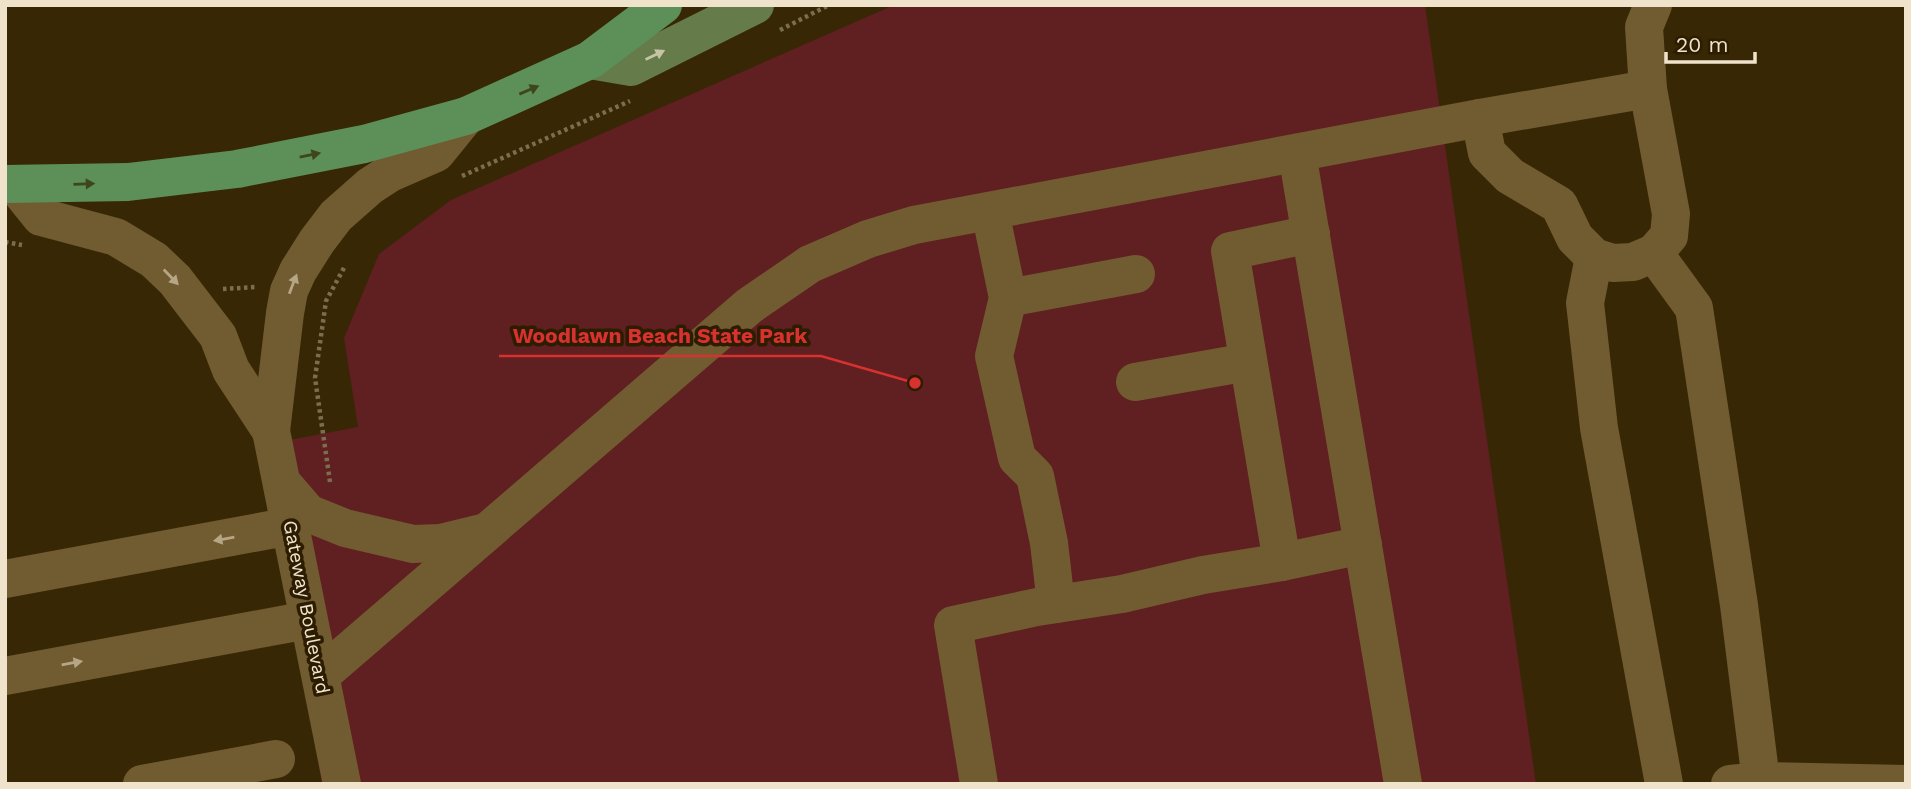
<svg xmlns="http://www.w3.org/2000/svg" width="1911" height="789" viewBox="0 0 1911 789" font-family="'Work Sans',sans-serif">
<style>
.green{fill:#601f20}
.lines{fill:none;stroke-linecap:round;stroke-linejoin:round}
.path{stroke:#7c6d4f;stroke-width:4.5;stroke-dasharray:3.5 3.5;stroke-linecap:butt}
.minor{stroke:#715b30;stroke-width:38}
.major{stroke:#657b49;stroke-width:38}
.highway{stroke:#5d9059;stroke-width:38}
.oneway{fill:#c6c4a5}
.oneway2{fill:#3e451f}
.oneway3{fill:#b6a686}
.labels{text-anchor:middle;stroke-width:7;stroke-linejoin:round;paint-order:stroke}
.street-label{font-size:19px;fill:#efe3cc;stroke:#2d1d00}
.leader{fill:none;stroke:#d73130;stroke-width:2.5}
.callout-dot{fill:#d73130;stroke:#2d1d00;stroke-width:2.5}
.callout-label{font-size:21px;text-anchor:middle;font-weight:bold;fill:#d73130;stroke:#2d1d00;stroke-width:7;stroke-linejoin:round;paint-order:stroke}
</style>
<rect width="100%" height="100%" fill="#372705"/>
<!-- green -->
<polygon class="green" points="894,5 1425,5 1536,784 322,784 263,445 358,427 344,338 379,254 451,200"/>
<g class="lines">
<!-- path -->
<g class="path">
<polyline points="780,30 829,5"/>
<polyline points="462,176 630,101"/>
<polyline points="5,242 22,245"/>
<polyline points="223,289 256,287"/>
<polyline points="330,482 315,378 326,301 345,266"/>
</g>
<!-- minor -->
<g class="minor">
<polyline points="1480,118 1487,153 1510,176 1559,205 1575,238 1594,257 1613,263 1633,262 1654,253 1669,236 1671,214 1648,89 1644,27 1653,5"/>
<polyline points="1297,153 1403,784"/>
<polyline points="16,186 41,217 116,237 154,260 175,280 218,336 231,370 271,431"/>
<polyline points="990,211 1008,298 994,356 1017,458 1035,476 1049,543 1056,604"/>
<polyline points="1654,253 1694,308 1739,605 1761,781"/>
<polyline points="1594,257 1585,303 1599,428 1664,784"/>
<polyline points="1008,298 1136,274"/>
<polyline points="1135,382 1248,362"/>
<polyline points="283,484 308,513 345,528 413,544 441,543 482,533"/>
<polyline points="1282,562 1230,251 1311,234"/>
<polyline points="5,579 291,526"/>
<polyline points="321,675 749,306 810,264 868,239 914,225 1480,118 1648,89"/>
<polyline points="5,676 308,620"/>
<polyline points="142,784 276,759"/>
<polyline points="342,784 271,431 285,313 289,291 298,271 317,241 336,216 370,186 390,173 436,153 466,116"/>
<polyline points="979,784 953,625 1037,607 1122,594 1203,575 1282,562 1363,545"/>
<polyline points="1730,784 1761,781 1906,784"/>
</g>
<!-- major -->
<polyline class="major" points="590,60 631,67 755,5"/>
<!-- highway -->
<polyline class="highway" points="5,184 128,182 237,169 364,144 466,116 590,60 663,5"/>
</g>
<!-- one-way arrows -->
<defs><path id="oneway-solid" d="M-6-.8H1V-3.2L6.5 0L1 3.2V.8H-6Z" transform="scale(1.75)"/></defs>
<use class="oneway" href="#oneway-solid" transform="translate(655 55) rotate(-26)"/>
<g class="oneway2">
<use href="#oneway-solid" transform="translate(529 90) rotate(-23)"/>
<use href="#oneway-solid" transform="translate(310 155) rotate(-11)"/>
<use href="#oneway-solid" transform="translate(84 184) rotate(-2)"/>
</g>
<g class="oneway3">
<use href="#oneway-solid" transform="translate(171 277) rotate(46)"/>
<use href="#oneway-solid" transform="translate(293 284) rotate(-69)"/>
<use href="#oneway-solid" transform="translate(224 539) rotate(170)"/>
<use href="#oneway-solid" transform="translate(72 663) rotate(-10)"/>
</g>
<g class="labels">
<!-- street labels -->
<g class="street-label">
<text transform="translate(307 607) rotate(79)" y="7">Gateway Boulevard</text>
</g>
</g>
<!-- callouts -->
<path class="leader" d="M915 383L821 356H499"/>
<circle class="callout-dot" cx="915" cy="383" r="7"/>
<g class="callout-label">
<text x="660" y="343">Woodlawn Beach State Park</text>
</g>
<!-- border -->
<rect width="1911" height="789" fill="none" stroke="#efe3cc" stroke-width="14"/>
<!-- scale -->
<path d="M1666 52v10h89v-10" fill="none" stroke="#efe3cc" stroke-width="3.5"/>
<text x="1676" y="52" font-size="21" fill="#efe3cc" stroke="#2d1d00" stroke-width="5" paint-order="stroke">20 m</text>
</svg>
